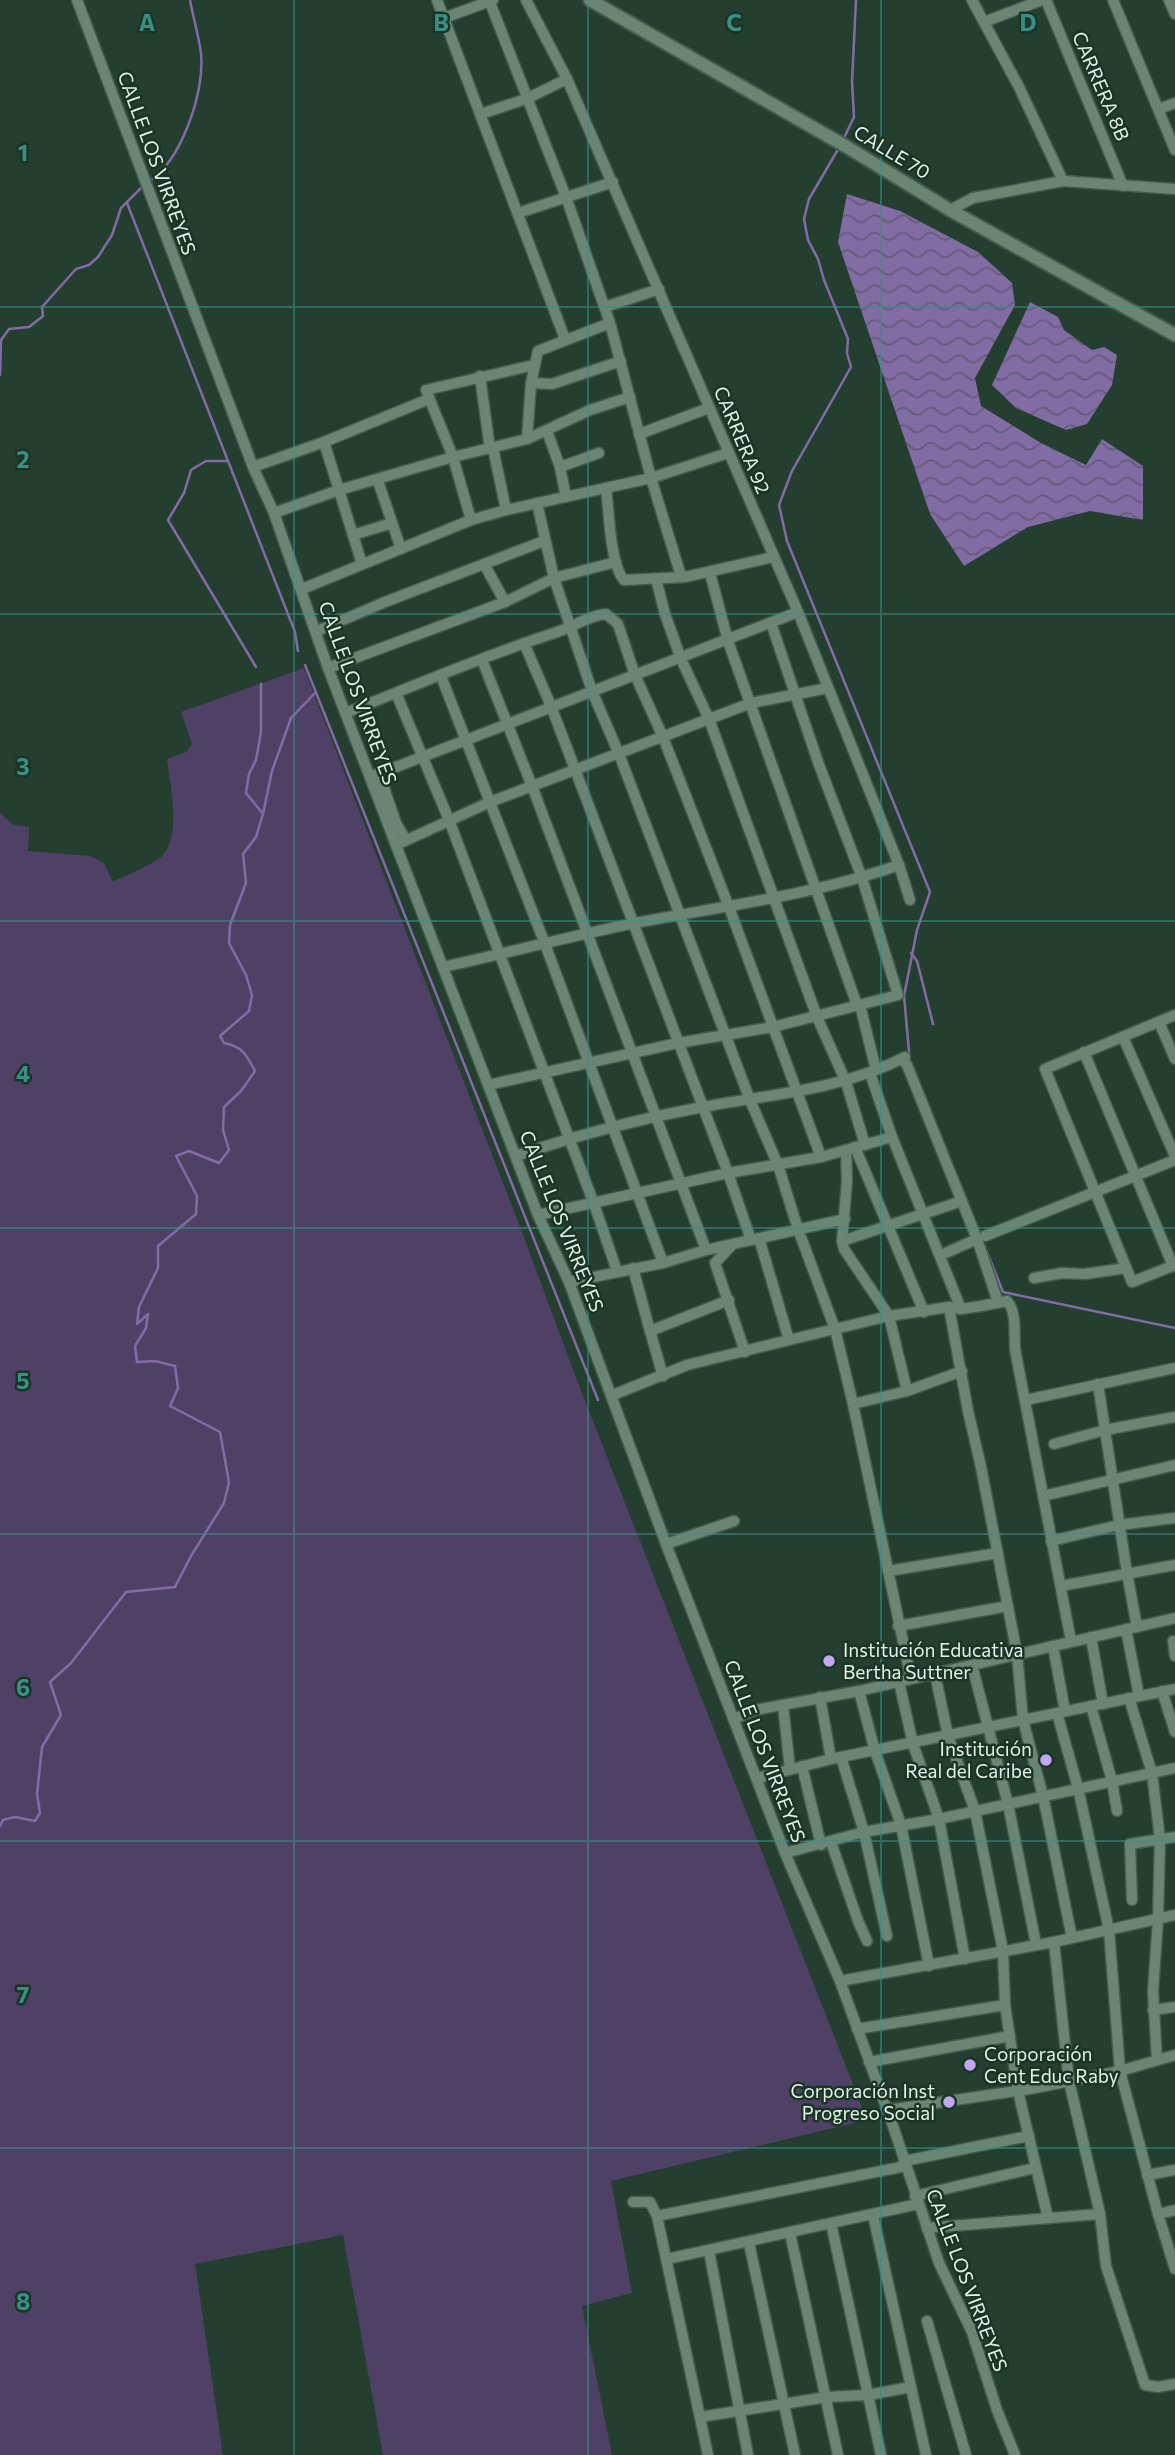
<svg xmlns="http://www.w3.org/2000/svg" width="1175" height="2455" viewBox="0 0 1175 2455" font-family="Commissioner,sans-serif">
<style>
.green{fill:#4f4165}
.water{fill:url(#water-waves)}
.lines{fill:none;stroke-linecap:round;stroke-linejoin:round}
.stream{stroke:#816ca4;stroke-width:2.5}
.minor-casing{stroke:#425b4d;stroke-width:13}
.tertiary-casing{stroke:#425b4d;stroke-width:16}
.minor{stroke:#6b8574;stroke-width:10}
.tertiary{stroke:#6b8574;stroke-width:12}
.grid{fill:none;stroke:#398f86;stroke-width:2;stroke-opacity:0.55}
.poi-dot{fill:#c3a7f2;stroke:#1a3425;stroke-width:2.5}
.labels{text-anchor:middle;stroke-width:5;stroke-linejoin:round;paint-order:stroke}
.street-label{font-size:19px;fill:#e2f2e8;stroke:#1a3425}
.poi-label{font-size:19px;fill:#e2f2e8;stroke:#1a3425;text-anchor:start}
.grid-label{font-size:23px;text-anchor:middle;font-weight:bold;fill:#398f86;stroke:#1a3425;stroke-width:5;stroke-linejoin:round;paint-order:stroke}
</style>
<defs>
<pattern id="water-waves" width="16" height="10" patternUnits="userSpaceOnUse" patternTransform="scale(1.75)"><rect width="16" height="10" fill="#816ca4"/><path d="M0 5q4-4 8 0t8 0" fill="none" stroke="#665c7a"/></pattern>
</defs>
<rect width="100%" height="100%" fill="#243e2f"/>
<!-- green -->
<path class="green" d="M304,668L522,1232L578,1383L867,2120L611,2181L632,2293L582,2306L612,2455H383L343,2235L195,2264L223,2455H0V813L13,825L29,827L28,851L90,856L104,863L113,882C124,876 154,864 162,856C182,835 170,786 167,759L186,752L192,744L181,712Z"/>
<!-- water -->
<g class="water">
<polygon points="847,194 900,211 978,252 1012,283 1015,305 975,378 981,406 1041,443 1086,465 1102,439 1143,466 1143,520 1090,511 1028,527 964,566 930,514 838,242"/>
<polygon points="1030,302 1058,317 1064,330 1092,350 1104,347 1117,355 1112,385 1087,424 1066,430 1016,408 992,385"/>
</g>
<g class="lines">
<!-- stream -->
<g class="stream">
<polyline points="843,140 854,117 852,82 856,0"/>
<polyline points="840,146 809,199 804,219 808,240 818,259 824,280 848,339 847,353 851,367 792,471 779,505 787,541 930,892 917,930 904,996 910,1062"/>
<path d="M148,182C181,162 205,92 201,54C199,36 193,17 190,0"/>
<polyline points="127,203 295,632 298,651"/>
<polyline points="0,375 1,340 9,329 29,327 43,316 42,307 76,269 89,265 98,257 112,235 121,208 143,186"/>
<polyline points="227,461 206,461 191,470 184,493 168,520 256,667"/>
<polyline points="305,665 598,1400"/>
<polyline points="263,814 272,771 291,718 316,692"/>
<polyline points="911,953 917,961 933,1024"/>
<polyline points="985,1247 1003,1292 1175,1328"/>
<path d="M0,1826L3,1820L15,1817L35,1821L40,1813L37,1794L42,1747L61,1715L50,1682L71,1663L126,1592L175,1587L191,1556L224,1503L229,1482L220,1432L170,1406L178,1388L175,1366L155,1361L137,1362L135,1346L146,1328L148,1314L137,1324L139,1307L158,1268V1246L196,1214L197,1196L176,1156L189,1151L219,1163L229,1150L223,1130L224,1107L241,1091L255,1071C246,1054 243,1047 224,1043L220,1036L249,1011L252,995L246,975L229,943L230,925L246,883L243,854L256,837L263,814L246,793L249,774L256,760L261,732V684"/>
</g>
<defs>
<g id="minor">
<polyline points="77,0 253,467 274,513 328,668 538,1215 569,1282 666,1544 785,1853 840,1981 893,2126 939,2263 972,2332 997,2410 1015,2455"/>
<polyline points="437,0 565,339"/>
<polyline points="489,0 566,197 610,323 651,478 681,576"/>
<polyline points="526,0 567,79 798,612 899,865 910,900"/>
<polyline points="972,0 1019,87 1063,181"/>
<polyline points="1046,0 1123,186"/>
<polyline points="1113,0 1175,150"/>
<polyline points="1169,0 1175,14"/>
<polyline points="444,18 493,0"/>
<polyline points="984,22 1042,0"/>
<polyline points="1159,109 1175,103"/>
<polyline points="481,114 526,99 567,79"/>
<polyline points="950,210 973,198 1063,181 1175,189"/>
<polyline points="518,213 613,182"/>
<polyline points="605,307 659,289"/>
<polyline points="480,376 490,449"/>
<polyline points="531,383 552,384 621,361"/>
<polyline points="547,431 560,467 566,497"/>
<polyline points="639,434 709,408"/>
<polyline points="527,439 531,383 538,351 610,323"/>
<polyline points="324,442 362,564"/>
<polyline points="493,448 506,510"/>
<polyline points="253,467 324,442 429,399"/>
<polyline points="560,467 599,453"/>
<polyline points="378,481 401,549"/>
<path d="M606,488C609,510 610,565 624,580L685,577L773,557"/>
<polyline points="537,503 554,578 592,691 619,754 750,1100 778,1165 798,1229 835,1329 853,1404 911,1679"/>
<polyline points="274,513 339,490 453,457 527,439 590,410 630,397"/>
<polyline points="471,520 453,457 426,390 534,365"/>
<polyline points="353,535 392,523"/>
<polyline points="484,564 505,602"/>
<polyline points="710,573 728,641 857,1005"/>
<polyline points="656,579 665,614 681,659 709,719 817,1017 846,1082 865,1145"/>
<polyline points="302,589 471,520 506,510 651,478 728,453"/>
<polyline points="317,631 385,602 544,541"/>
<polyline points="524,643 551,706 728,1173 751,1240"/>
<polyline points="482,660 532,786 706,1250"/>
<polyline points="328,668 505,602 554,578 616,562"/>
<polyline points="441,676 545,944 663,1263"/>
<polyline points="396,693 449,820 594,1204 617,1271"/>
<path d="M346,713C415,685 485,656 557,632C575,626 587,616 606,614L618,624L635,675L663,737L729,907L821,1157"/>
<polyline points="379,773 396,823 406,840"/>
<polyline points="370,777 798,612"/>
<polyline points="396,845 490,802 709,719 751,703 828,688"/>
<path d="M443,967C507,953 571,936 635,923C724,906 814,895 899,865"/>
<polyline points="860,1005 876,1070"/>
<polyline points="1175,1015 1045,1069 1132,1282 1175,1265"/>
<polyline points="1159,1022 1175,1059"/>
<polyline points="1123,1037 1175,1156"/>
<polyline points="1084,1052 1173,1266"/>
<polyline points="902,1059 907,1065 977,1239 998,1302"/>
<polyline points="870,1073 892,1137 961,1309"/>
<polyline points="488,1085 678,1043 773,1027 898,995 862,878 818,762 771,623"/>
<polyline points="855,1147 924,1312"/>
<polyline points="846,1150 847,1181 842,1241 844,1249 889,1316 907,1391"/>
<path d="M516,1156C577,1135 639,1119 703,1107C772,1094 841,1090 905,1057"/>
<polyline points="538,1215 728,1173 821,1157 892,1137"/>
<polyline points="985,1236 1175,1160"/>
<polyline points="759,1238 789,1340"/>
<polyline points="842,1241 962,1201"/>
<polyline points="732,1245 715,1263 745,1352"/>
<polyline points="941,1255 977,1239"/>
<polyline points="633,1268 650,1331"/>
<polyline points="1034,1278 1062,1273 1085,1274 1126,1268"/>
<polyline points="569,1282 663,1263 706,1250 845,1219"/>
<polyline points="949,1307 968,1411 981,1467 1017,1654 1023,1720 1043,1796 1072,1938"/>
<polyline points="663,1376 650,1331 729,1300"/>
<polyline points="1098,1384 1127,1573 1137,1627"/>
<path d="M613,1395L687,1365L789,1340L889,1316L949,1307L961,1309L981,1306L1007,1301C1017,1311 1014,1335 1015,1349L1071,1641"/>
<polyline points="1026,1400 1175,1368"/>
<polyline points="853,1404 907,1391 962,1371"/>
<polyline points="1054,1444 1105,1430 1175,1417"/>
<polyline points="1043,1496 1175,1465"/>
<polyline points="1051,1541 1119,1525 1175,1518"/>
<polyline points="666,1544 734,1521"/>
<polyline points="888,1571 998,1553"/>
<polyline points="1061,1586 1175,1565"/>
<polyline points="898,1626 1008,1606"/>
<polyline points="1126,1629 1139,1696"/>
<polyline points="1091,1637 1103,1704"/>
<polyline points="1173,1641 1175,1656"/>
<polyline points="1053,1646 1065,1711"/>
<polyline points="972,1665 1008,1804 1036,1944"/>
<polyline points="935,1674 948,1736 975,1811 1003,1951 1005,2005 1018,2091 1048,2218"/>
<polyline points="899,1682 913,1744 939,1819 965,1959"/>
<polyline points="859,1691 875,1751 901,1825 929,1966"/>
<polyline points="1162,1691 1175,1732"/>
<polyline points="820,1697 831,1759"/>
<polyline points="1129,1698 1152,1773 1160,1839 1158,1919 1153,1991 1157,2060"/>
<polyline points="783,1705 790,1769"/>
<polyline points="1091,1706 1112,1781 1117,1811"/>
<polyline points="1057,1713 1078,1788 1109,1930 1120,2071 1158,2214 1175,2269"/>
<polyline points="734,1719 755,1710 859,1691 1175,1618"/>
<polyline points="841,1757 864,1832 887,1936"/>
<polyline points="802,1766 821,1845"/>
<polyline points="758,1778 831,1759 1175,1689"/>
<polyline points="831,1842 858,1921 867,1941"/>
<polyline points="785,1853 864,1832 939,1819 1175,1768"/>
<polyline points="1132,1900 1130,1844 1175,1837"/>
<polyline points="1054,1942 1069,2081 1100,2214 1106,2266 1145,2385 1158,2387 1175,2384"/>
<polyline points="840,1981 1054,1942 1175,1915"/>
<polyline points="1153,2010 1175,2007"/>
<polyline points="857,2029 1005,2005"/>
<polyline points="869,2062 1010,2036"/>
<polyline points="888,2110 1030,2089 1120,2071 1175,2055"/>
<polyline points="904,2161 1029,2136"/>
<polyline points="1147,2175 1175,2170"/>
<polyline points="915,2196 1035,2168"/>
<polyline points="633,2202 650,2202 657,2216 708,2455"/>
<polyline points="1158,2214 1175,2210"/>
<polyline points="873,2215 926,2455"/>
<polyline points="657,2216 906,2166"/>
<polyline points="831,2223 881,2455"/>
<polyline points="927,2228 1100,2214"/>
<polyline points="790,2233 838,2455"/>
<polyline points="749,2243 795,2455"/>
<polyline points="709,2251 748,2455"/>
<polyline points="667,2259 918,2204"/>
<polyline points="927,2321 966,2455"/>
<polyline points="700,2417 827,2397 868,2395 911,2387"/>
</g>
<polyline id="tertiary" points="590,0 847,147 950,210 1175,335"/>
</defs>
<!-- minor casing -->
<use href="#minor" class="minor-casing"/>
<!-- tertiary casing -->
<use href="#tertiary" class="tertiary-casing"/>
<!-- minor -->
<use href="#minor" class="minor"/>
<!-- tertiary -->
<use href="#tertiary" class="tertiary"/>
</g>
<!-- grid -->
<path class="grid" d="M294,0V2455M588,0V2455M881,0V2455M0,307H1175M0,614H1175M0,921H1175M0,1228H1175M0,1534H1175M0,1841H1175M0,2148H1175"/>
<!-- markers -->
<g class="poi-dot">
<circle cx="829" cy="1661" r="7"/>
<circle cx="1046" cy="1760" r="7"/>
<circle cx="970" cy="2065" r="7"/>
<circle cx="949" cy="2102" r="7"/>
</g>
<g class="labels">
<!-- street labels -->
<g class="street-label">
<text transform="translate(1101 86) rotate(67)" y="7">CARRERA 8B</text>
<text transform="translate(892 152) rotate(31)" y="7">CALLE 70</text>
<text transform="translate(157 163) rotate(70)" y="7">CALLE LOS VIRREYES</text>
<text transform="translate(742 440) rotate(67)" y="7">CARRERA 92</text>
<text transform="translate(358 693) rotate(70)" y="7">CALLE LOS VIRREYES</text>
<text transform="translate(562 1221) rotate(68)" y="7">CALLE LOS VIRREYES</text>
<text transform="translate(765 1751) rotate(69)" y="7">CALLE LOS VIRREYES</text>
<text transform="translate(967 2280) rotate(69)" y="7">CALLE LOS VIRREYES</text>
</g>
<!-- poi labels -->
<g class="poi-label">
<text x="843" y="1657">Institución Educativa<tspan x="843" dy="22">Bertha Suttner</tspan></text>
<text x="1032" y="1756" text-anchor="end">Institución<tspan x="1032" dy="22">Real del Caribe</tspan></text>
<text x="984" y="2061">Corporación<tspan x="984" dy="22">Cent Educ Raby</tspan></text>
<text x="935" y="2098" text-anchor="end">Corporación Inst<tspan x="935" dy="22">Progreso Social</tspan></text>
</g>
</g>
<g class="grid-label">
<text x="147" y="31">A</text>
<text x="441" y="31">B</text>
<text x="734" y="31">C</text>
<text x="1028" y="31">D</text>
<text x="23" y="161">1</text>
<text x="23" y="468">2</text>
<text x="23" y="775">3</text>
<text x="23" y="1082">4</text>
<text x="23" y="1389">5</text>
<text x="23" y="1696">6</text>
<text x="23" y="2003">7</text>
<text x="23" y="2310">8</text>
</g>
</svg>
